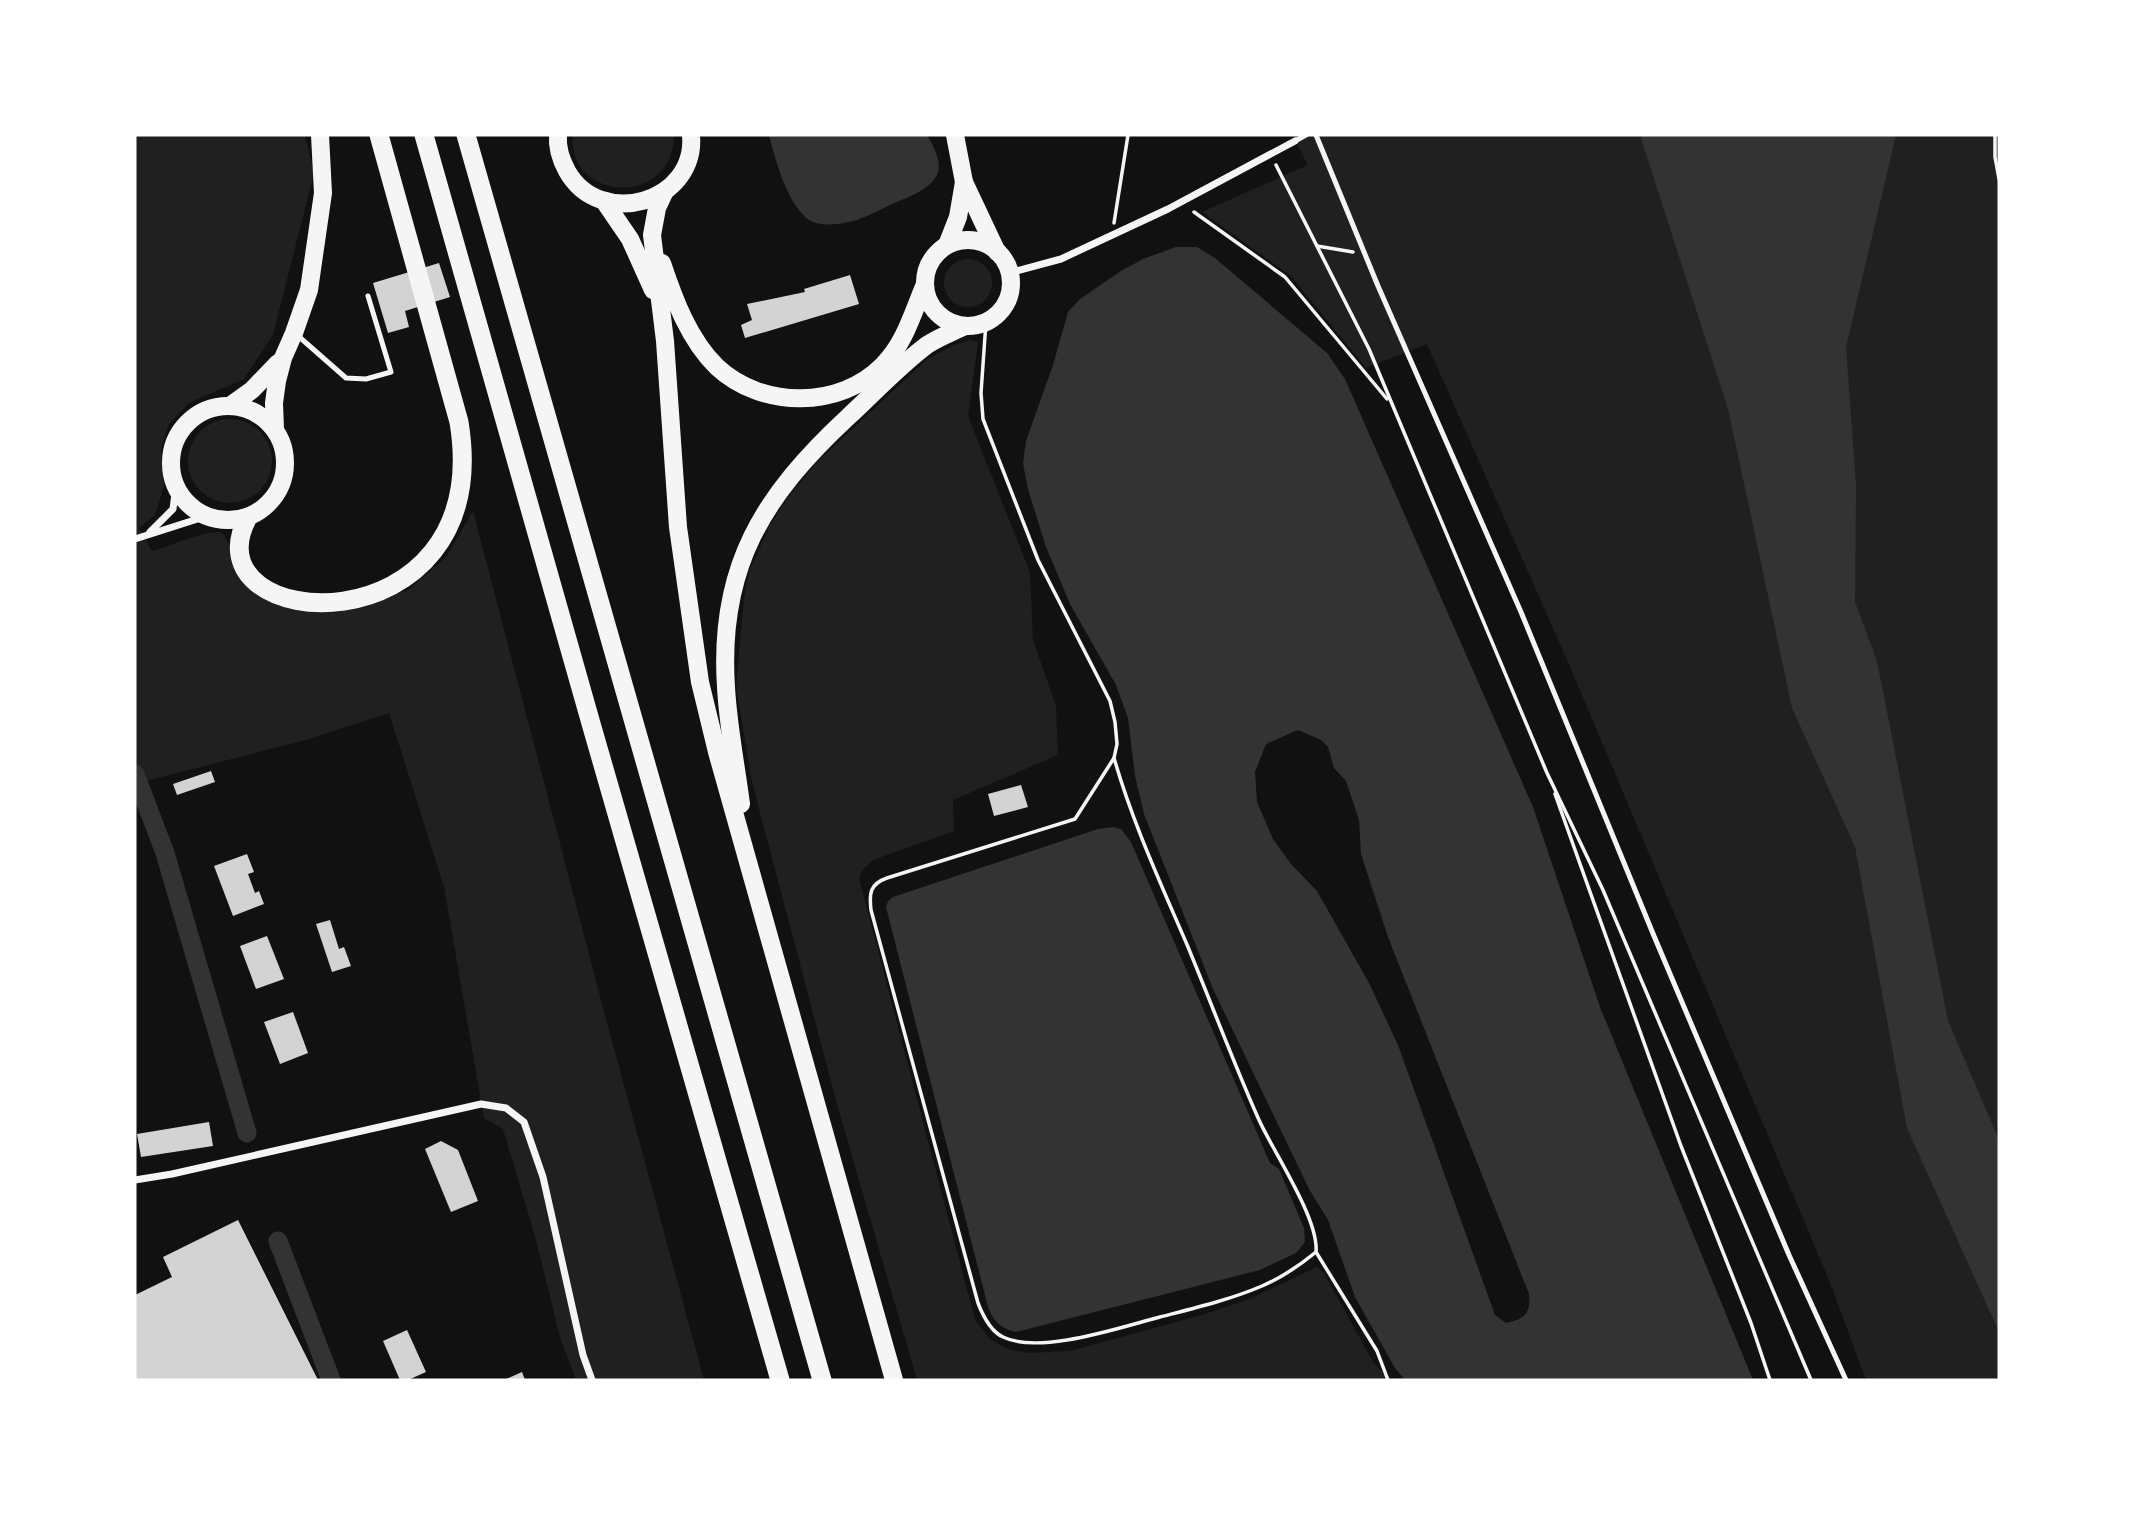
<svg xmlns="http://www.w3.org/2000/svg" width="2134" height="1515" viewBox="0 0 2134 1515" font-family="'PT Serif',serif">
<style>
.green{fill:#202020}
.water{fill:#333;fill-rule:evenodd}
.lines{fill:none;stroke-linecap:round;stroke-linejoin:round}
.canal{stroke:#333;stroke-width:19}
.building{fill:#d3d3d3}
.path{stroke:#f5f5f5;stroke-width:3.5}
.service{stroke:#f5f5f5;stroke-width:5}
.minor{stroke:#f5f5f5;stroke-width:7}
.trunk{stroke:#f5f5f5;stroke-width:18}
.motorway{stroke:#f5f5f5;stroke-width:19}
</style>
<rect width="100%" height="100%" fill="#111"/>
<!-- green -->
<g class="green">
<path d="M135,135H305L314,173L273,335L244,379L189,403L169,424L161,448L164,487L155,515L139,528L152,551C175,545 197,532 221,532L232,547L239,578L280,606L336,613L408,590L446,557L473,511L602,1004L704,1380H576L560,1337L535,1236L503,1129L484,1118L444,887L389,713L306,740L138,783L135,778Z"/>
<path d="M573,135H674C673,209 566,201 573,135Z"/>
<polygon points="1292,135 1999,135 1999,1380 1866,1380 1829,1280 1568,662 1427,344 1366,368 1291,276 1202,212 1308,165"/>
<circle cx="968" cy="283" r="24"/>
<polygon points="970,340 978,342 968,416 1030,572 1033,640 1056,706 1058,755 953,800 954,831 873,860 862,870 859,878 975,1320 990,1339 1008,1349 1028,1353 1070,1351 1202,1315 1247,1300 1317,1267 1324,1273 1373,1362 1390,1380 917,1380 838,1108 752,782 736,686 744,598 749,571 770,525 789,496 816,463 926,360 952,346"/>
<circle cx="230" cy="461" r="42"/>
</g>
<!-- water -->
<g class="water">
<path d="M769,135H927C933,145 943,163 937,175C928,192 904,198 888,206C877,211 865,218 853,221C841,224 822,227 811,221C788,208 775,159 769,135Z"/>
<polygon points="1640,135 1896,135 1846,347 1856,485 1855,602 1877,661 1948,1021 1999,1140 1999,1332 1907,1128 1855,847 1792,708 1728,409"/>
<path d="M1176,247H1197L1215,258L1327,353L1345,379L1533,807L1600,1007L1753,1380H1405L1395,1368L1355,1297L1328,1220L1309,1189L1213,989L1144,814L1135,776L1128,718L1116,685L1070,604L1046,547L1028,489L1023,463L1026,441L1053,365L1068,312L1080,299L1121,271L1143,259ZM1298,730L1321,740L1328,747L1334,768L1346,781L1359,820L1361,854L1388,937L1529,1294C1531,1313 1525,1319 1506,1323L1495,1315L1398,1045L1369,983L1317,891L1291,864L1273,839L1257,802L1255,772L1266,744Z"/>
<path d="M1113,827L1121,829L1131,842L1270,1163L1279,1169L1304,1228L1305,1242L1296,1253L1260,1270L1016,1332C1000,1328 994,1322 988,1307L886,907L888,901L893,897L1098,829Z"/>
</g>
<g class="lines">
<!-- canal -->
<g class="canal">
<polyline points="135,774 165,853 247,1133"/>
<polyline points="278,1241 331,1380"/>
</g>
</g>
<!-- building -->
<g class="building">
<polygon points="439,263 450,297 405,311 409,327 388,333 373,283"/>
<polygon points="850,275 859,304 745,338 741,325 752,320 747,304 805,292 804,289"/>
<polygon points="211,771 215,782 177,795 173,784"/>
<polygon points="1021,785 1028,807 994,816 988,794"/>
<polygon points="247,854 254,872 248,874 255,893 259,891 264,904 233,916 214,866"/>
<polygon points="330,920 339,949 344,947 351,966 332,972 316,924"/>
<polygon points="267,936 284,979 256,989 240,946"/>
<polygon points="293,1012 308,1053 280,1064 264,1022"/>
<polygon points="209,1122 213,1146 141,1157 137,1134"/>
<polygon points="441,1141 458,1150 478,1201 451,1212 425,1149"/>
<polygon points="238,1220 318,1380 135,1380 135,1295 172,1277 163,1257"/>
<polygon points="407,1330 426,1372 408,1380 400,1380 383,1341"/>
<polygon points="522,1372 525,1380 504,1380"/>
</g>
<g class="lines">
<!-- path -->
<g class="path">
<polyline points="1995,135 1995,157 1999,179"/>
<polyline points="1276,165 1369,349 1547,773 1603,890 1811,1380"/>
<polyline points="1194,212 1285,277 1387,399"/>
<polyline points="1114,223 1128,135"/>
<polyline points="1317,246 1353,252"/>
<path d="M986,322L981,393L983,419L1038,560L1110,701L1115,722L1117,744L1114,758L1075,819L887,878C870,884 869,893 871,910L978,1303C983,1316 990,1331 1003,1337C1040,1355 1121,1327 1160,1317C1195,1308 1229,1300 1262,1286C1283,1277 1299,1266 1316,1252"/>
<path d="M1114,758C1133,824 1161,884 1188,947C1212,1005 1234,1064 1259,1120C1274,1153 1319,1219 1316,1252L1377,1351L1388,1380"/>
<polyline points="1555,794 1681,1146 1751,1323 1770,1380"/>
</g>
<!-- service -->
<g class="service">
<polyline points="1316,135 1378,286 1521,612 1654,936 1789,1255 1846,1380"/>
<polyline points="1295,141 1306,135"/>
<polyline points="297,335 346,378 366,379 391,372 368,296"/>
</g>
<!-- minor -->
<g class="minor">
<polyline points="1009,273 1061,259 1168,209 1295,141"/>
<polyline points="150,532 173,509 176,486"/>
<polyline points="135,539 207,516"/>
<polyline points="135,1180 172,1174 481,1104 506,1108 524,1122 543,1177 583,1355 592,1380"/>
</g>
<!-- trunk -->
<g class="trunk">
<path d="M558,135C557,147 561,160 567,171C600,230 697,203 691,135"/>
<polyline points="955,135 964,182 997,252"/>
<polyline points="665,191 657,208 652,235 665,341 678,527 700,682 717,752 894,1380"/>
<polyline points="604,201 630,239 653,290"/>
<circle cx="968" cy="283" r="43"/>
<polyline points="947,245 958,217 964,182"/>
<path d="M662,263C674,299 689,340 717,367C762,409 840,409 883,365C905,343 913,312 925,284"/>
<polyline points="231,405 252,390 278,363"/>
<circle cx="228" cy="463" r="57"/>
<polyline points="275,429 274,403 277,381 283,358 294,333 309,290 323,193 320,135"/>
<path d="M741,804C736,765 728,726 726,687C718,567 763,496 848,417C874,393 899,366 927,345C939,337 953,332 965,326"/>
</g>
<!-- motorway -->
<g class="motorway">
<polyline points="424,135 592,727 780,1380"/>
<polyline points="466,135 822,1380"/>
<path d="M248,517C184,636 497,654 459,422L379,135"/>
</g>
</g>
<!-- border -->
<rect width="2134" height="1515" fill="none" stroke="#ffffff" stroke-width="273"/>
</svg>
